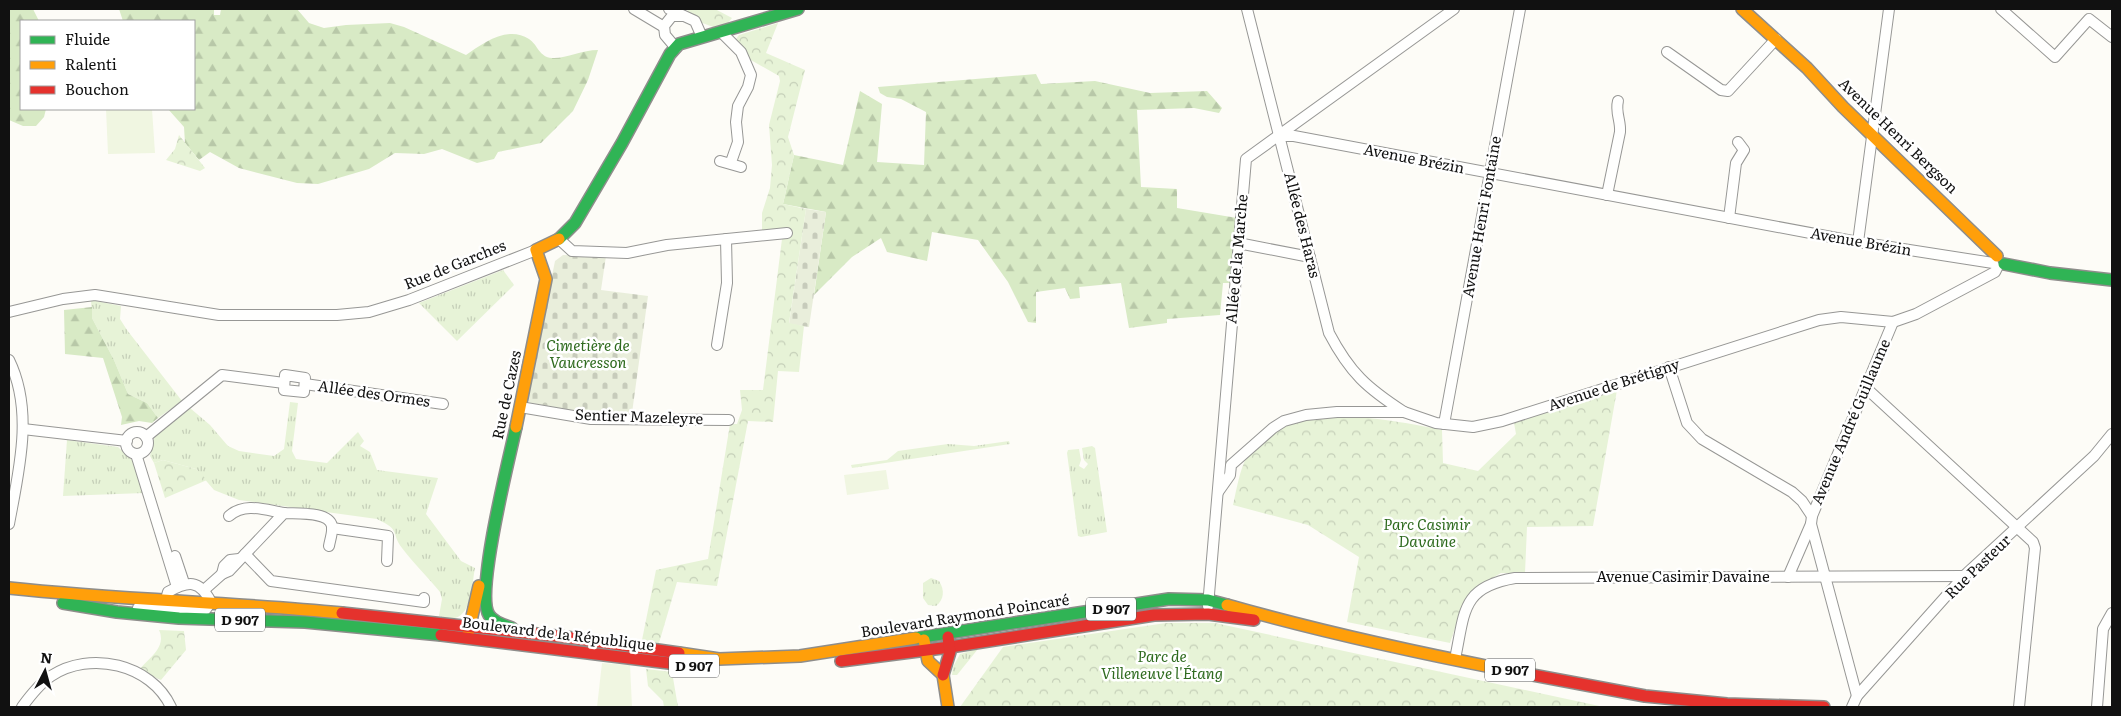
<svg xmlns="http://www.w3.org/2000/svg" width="2121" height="716" viewBox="0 0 2121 716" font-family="Literata,serif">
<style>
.grass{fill:url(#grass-tufts)}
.forest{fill:url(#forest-firs)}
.cemetery{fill:url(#cemetery-stones)}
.park{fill:url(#park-crowns)}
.pitch{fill:#f0f6e1}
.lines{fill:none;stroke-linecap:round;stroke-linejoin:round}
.street-casing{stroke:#979795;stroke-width:12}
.fast-casing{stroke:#8e8d8b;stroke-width:14}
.slow-casing{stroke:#8e8d8b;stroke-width:14}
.jam-casing{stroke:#8e8d8b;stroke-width:14}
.street{stroke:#fffffe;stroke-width:10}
.fast{stroke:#30b455;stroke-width:11}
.slow{stroke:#ff9f0a;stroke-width:11}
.jam{stroke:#e5322d;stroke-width:11}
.labels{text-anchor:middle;stroke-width:5;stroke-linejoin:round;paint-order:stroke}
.shield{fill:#fff;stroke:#585858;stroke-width:1}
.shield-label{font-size:14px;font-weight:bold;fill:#111}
.street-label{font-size:15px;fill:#111;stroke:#fff}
.park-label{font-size:15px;font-style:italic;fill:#2f6b1f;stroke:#fff}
</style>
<defs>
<pattern id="grass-tufts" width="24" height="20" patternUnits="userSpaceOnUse" patternTransform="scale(1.25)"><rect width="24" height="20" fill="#e7f3d7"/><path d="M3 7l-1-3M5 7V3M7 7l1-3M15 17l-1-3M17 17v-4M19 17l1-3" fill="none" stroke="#c5cfb8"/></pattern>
<pattern id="forest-firs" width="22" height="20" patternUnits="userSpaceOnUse" patternTransform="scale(1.25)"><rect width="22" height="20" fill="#d8eac5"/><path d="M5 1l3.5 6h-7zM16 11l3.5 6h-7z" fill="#b8c8a8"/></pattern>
<pattern id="cemetery-stones" width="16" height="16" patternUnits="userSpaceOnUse" patternTransform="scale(1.25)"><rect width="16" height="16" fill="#e9eedb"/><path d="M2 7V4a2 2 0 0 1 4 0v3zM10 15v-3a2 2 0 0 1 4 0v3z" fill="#c7cbbb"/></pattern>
<pattern id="park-crowns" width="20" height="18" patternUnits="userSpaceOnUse" patternTransform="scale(1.25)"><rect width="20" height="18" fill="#e7f3d7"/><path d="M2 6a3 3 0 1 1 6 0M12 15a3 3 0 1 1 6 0" fill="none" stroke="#c5cfb8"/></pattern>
</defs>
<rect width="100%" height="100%" fill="#fdfcf7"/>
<!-- grass -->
<g class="grass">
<polygon points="503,270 514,285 457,341 419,303"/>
<polygon points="91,300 121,306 120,319 127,330 182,401 158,418 147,403 128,394 114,360 92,318"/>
<path d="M290,402L298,403L292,451L296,459L327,463L358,432L364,441L360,446L370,452L377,470L438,478L426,514L461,561L475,568C472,582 472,614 455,618C451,619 444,617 439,616L442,599L440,592C428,577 413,563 402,548C390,532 402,531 377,519L239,500L214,490L196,469L163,460L154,463L150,456L155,435L190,408L210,425L228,446L239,451L274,456L284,449Z"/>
<polygon points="67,440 118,447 135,463 144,493 63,496"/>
<polygon points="1009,441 1010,444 852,468 851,465 887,460 898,451 948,444 974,446"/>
<polygon points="1092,446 1095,448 1107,532 1081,537 1078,536 1067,453 1068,450 1079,449 1081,460 1079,466 1084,469 1088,464 1084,460 1082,448"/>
<path d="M931,578L939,581C945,590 944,600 936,606L928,605L923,598V583Z"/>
<polygon points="978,649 957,675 952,675 953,667 960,654"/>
</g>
<!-- forest -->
<g class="forest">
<polygon points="9,9 33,9 39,21 21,21 21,109 46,109 44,117 36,126 23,126 9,120"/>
<path d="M119,9H214V15H220L221,9H297L309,23L324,28L346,25L390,23L404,27L466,55C483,43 508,25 529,39C538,45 539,57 552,58C565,59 582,50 598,50L588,80L573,111L541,143L498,152L494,159L477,163L442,149L424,154L395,153L369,169L318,184L297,183L239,168L210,152L199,160L185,143L184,127L168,109H194V21H123Z"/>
<polygon points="1036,74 1041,84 1095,81 1150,93 1207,91 1222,108 1219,113 1194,108 1137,110 1141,187 1177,189 1177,208 1237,218 1231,283 1223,283 1220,315 1167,319 1167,323 1129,328 1121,283 1079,287 1080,298 1070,299 1065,288 1036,292 1036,323 1028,322 1008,282 978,240 932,232 927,261 887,252 881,238 852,257 814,295 826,212 783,204 794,155 843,165 860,91 882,104 877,162 924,165 926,112 901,99 887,97 880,93 878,87"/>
<polygon points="92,307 92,318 114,360 128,394 147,403 158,418 152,423 139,421 121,425 122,417 103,358 65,354 64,310"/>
</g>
<!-- cemetery -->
<g class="cemetery">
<polygon points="806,209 826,212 809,327 789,324"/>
<polygon points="563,255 606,256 601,290 648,296 632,413 594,414 530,403 527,399 555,261"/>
</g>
<!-- park -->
<g class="park">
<polygon points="688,9 715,9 732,18 727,24 716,28 686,17"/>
<polygon points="778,23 766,53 805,70 788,137 794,155 783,204 806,209 789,323 804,326 799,372 778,371 773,422 748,421 717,586 677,582 659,643 642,640 656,570 708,559 730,424 737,424 742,410 740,390 763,390 783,231 762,231 762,213 770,188 772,165 769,125 780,81 779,76 749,59 736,39 739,35"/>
<polygon points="179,135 205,168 200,171 166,160 175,149"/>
<path d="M1617,390L1593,526L1527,527L1525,573H1501L1475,588L1464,601L1450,643L1347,622L1359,557L1308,525L1233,505C1236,492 1240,468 1247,457C1254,446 1278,426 1290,421C1323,408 1407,422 1442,430L1443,463L1478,471L1516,434L1514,423Z"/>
<polygon points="163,460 196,469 207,480 165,498 154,463"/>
<polygon points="1166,623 1215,623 1604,707 960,707 1003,647"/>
<path d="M159,630L184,631L186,650L161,680L139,670C149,658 167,647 159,630Z"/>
<polygon points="646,669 672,672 678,707 664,707 663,701 648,686"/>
</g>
<!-- pitch -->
<g class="pitch">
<polygon points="106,109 152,109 155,153 108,154"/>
<polygon points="886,470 889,489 847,495 844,475"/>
<polygon points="602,663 630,665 632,707 595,707 597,707"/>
</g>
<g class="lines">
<defs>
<g id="street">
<polyline points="634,9 664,27"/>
<polyline points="669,9 695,21 702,37"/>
<path d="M1247,9L1329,333C1350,373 1367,388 1404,412"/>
<polyline points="2001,9 2055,57 2089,19 2112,37"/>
<polyline points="721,32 741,52 751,75 748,87 738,106 736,122 738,142 731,162"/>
<polyline points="676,48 665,35 664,26 672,16 683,16"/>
<polyline points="1667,52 1721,90 1728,91 1776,39"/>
<polyline points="1279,136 1294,136 1858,242 1993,263"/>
<polyline points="720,161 741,167"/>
<path d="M1607,195L1620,132C1621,121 1615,112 1618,101"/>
<polyline points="1729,218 1736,163 1744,150 1738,142"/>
<polyline points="559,239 572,251 627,253 667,245 787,233"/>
<polyline points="1858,242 1889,9"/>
<polyline points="1238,243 1310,257"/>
<polyline points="9,312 63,299 95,295 219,315 337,315 369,312 409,300 536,250"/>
<polyline points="717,345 727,283 726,239"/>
<path d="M9,360C34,411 19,470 9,524"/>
<polyline points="1669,367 1687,423 1702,439 1792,492 1802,501 1812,516"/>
<polygon points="285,375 305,378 304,392 284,390"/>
<polyline points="305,384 443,404"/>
<polyline points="1866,388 2033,542 2035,548 2019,707"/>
<polyline points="520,407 591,419 729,420"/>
<polyline points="1444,424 1520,9"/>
<polyline points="23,429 127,441"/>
<circle cx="137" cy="443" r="11"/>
<polyline points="146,437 222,375 284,383"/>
<polyline points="136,454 177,587"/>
<polyline points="1218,492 1230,475 1231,465 1273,428 1284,421 1306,415 1337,412 1404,412 1436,423 1473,427 1502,421 1819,320 1841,317 1893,322 1916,314 1995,272 1997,268"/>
<path d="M229,516C245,502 265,510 284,513"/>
<polyline points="332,528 388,536 387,561"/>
<polyline points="245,554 271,581 424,602 424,598"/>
<polyline points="175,556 184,583"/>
<polyline points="222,574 224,566 230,560 239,559"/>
<polyline points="1788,577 1811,524"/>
<path d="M204,590L222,574L229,571L284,513C296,514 329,511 332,526C333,532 330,540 329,546"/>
<polyline points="1208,606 1246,159 1454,9"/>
<path d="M138,608L199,610L206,609L211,602C199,579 188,581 168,592L164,606"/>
<path d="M1455,659C1465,612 1461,587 1515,578L1964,576"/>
<polyline points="1857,696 1811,524 1812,516 1893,322"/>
<path d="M22,707C30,696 39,684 51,676C90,650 151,664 171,707"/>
<polyline points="1852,707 1857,696 1964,576 2094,456 2112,434"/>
<polyline points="2097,707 2103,629 2112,613"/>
</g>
<g id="fast">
<polyline points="559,239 575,223 622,143 670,54 679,44 798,9"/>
<polyline points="2004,264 2050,273 2112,280"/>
<polyline points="63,603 117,612 179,618 305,622 441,635"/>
<path d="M512,628C504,625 494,623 489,615C475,593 509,459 516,427"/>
<polyline points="916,638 1169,599 1208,600 1227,605"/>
</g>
<g id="slow">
<polyline points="1742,9 1807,68 1843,107 1997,256"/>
<polyline points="516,427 546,279 536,250 559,239"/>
<path d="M9,588C120,600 231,602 342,613"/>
<path d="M1227,605C1318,631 1409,651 1501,669"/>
<polyline points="467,638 479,586"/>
<polyline points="924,640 928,661 943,675 948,707"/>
<polyline points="679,653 719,659 800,656 916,638"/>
</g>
<g id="jam">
<polyline points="342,613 565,637 679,653"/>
<polyline points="441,635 669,663"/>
<polyline points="841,661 950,647 1154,615 1208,614 1254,620"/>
<polyline points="1501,669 1645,696 1727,704 1824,707"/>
<polyline points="943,675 950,652 948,637"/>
</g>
</defs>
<!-- street casing -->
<use href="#street" class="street-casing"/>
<!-- fast casing -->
<use href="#fast" class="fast-casing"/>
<!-- slow casing -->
<use href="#slow" class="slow-casing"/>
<!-- jam casing -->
<use href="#jam" class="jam-casing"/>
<!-- street -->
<use href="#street" class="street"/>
<!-- fast -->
<use href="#fast" class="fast"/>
<!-- slow -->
<use href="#slow" class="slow"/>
<!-- jam -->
<use href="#jam" class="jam"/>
</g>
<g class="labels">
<!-- shield labels -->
<g class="shield">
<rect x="1086" y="597.5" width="50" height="23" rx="4"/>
<rect x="215" y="608.5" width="50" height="23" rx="4"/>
<rect x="669" y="654.5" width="50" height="23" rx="4"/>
<rect x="1485" y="658.5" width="50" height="23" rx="4"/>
</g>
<g class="shield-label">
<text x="1111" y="614">D 907</text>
<text x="240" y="625">D 907</text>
<text x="694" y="671">D 907</text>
<text x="1510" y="675">D 907</text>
</g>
<!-- street labels -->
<g class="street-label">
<text transform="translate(1898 136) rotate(44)" y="5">Avenue Henri Bergson</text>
<text transform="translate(1414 159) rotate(11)" y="5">Avenue Brézin</text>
<text transform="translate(1482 217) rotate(-80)" y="5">Avenue Henri Fontaine</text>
<text transform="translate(1302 225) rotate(76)" y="5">Allée des Haras</text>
<text transform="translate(1861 242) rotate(10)" y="5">Avenue Brézin</text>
<text transform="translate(1237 259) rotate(-85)" y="5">Allée de la Marche</text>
<text transform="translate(455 265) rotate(-22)" y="5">Rue de Garches</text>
<text transform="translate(1614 385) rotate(-18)" y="5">Avenue de Brétigny</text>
<text transform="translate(374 394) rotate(8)" y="5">Allée des Ormes</text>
<text transform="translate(507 395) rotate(-78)" y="5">Rue de Cazes</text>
<text transform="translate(639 417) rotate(2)" y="5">Sentier Mazeleyre</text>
<text transform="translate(1851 422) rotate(-67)" y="5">Avenue André Guillaume</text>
<text transform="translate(1978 567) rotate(-44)" y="5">Rue Pasteur</text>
<text x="1683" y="582">Avenue Casimir Davaine</text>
<text transform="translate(965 616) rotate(-9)" y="5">Boulevard Raymond Poincaré</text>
<text transform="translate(558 634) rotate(7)" y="5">Boulevard de la République</text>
</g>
<!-- park labels -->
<g class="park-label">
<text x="588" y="351">Cimetière de<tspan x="588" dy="17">Vaucresson</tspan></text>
<text x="1427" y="530">Parc Casimir<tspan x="1427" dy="17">Davaine</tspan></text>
<text x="1162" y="662">Parc de<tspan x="1162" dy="17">Villeneuve l'Étang</tspan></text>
</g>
</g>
<!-- border -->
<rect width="2121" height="716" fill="none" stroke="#111111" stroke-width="20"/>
<!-- legend -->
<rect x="20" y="20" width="175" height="90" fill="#ffffff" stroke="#a0a0a0"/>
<rect x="30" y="36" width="25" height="8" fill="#30b455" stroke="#a0a0a0"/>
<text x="65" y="45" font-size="15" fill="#111111">Fluide</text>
<rect x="30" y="61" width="25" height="8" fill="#ff9f0a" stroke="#a0a0a0"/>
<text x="65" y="70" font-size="15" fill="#111111">Ralenti</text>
<rect x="30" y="86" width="25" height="8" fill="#e5322d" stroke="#a0a0a0"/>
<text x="65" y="95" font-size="15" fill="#111111">Bouchon</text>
<!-- north arrow -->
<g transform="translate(45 671) rotate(6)" stroke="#ffffff" stroke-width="4" paint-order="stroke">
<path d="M0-4L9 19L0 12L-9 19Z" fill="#111111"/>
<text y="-8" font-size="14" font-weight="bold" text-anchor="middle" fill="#111111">N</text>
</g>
</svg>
